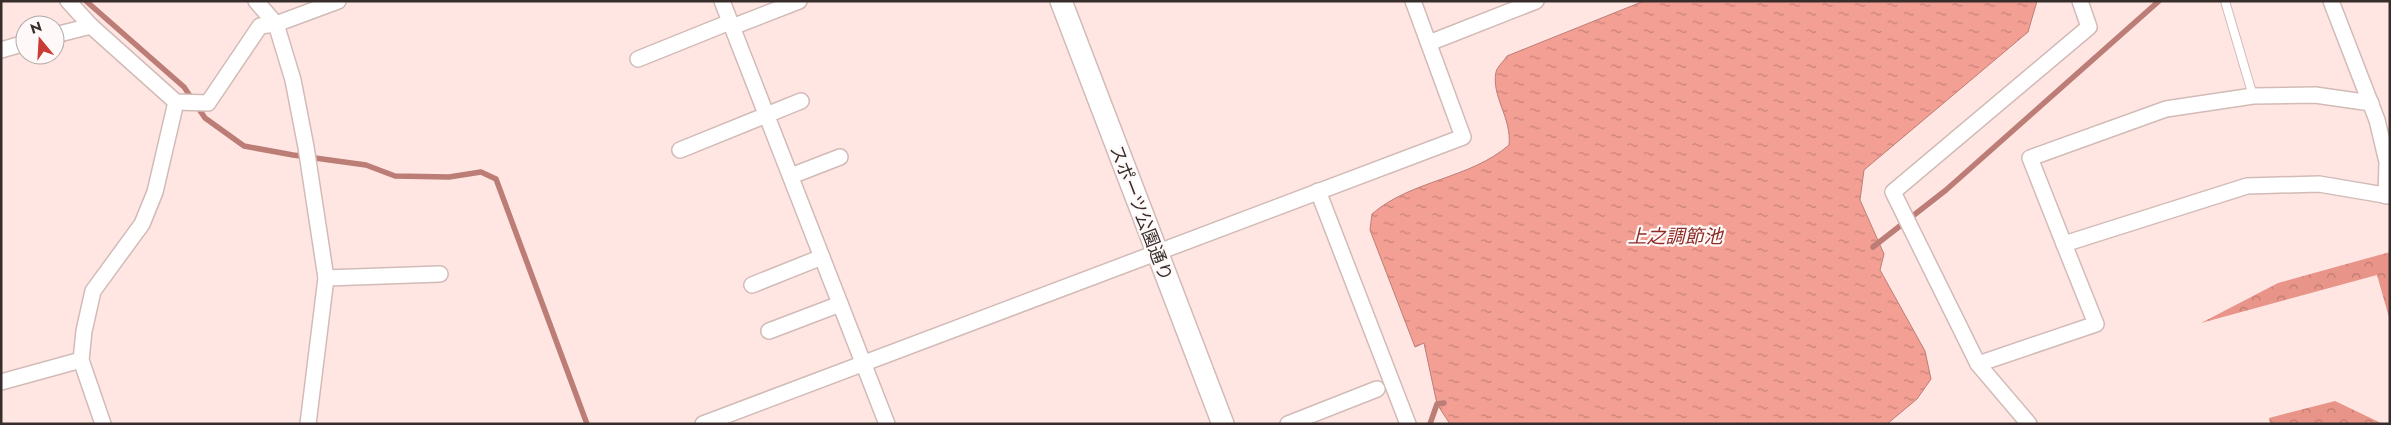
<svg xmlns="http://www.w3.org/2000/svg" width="2391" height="425" viewBox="0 0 2391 425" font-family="Jost,'Noto Sans JP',sans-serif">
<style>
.forest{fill:url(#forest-crowns)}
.water{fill:url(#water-ripples);stroke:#bb7d75}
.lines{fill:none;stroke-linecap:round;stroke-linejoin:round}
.stream{stroke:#bb7d75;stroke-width:5.5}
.lane-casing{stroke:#d2bbb7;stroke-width:10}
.street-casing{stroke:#d2bbb7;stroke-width:18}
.secondary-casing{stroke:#d2bbb7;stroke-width:24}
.lane{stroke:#fff;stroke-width:8}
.street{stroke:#fff;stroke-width:15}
.secondary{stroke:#fff;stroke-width:21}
.labels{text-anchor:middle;stroke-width:4.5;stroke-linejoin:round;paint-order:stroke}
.street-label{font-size:18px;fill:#372e2c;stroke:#fef9f8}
.water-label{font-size:19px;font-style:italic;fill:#8e2b25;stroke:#fef9f8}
</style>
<defs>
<pattern id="forest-crowns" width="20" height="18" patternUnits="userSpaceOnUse" patternTransform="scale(1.25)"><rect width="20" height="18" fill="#e89489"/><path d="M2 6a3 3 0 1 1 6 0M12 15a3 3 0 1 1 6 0" fill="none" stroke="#bd7970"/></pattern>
<pattern id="water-ripples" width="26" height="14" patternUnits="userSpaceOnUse" patternTransform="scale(1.25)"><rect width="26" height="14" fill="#f49f94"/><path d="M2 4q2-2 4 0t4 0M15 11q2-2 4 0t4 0" fill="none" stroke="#c68279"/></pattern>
</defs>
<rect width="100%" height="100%" fill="#ffe6e3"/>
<!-- forest -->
<g class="forest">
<polygon points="2390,252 2390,321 2377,275 2201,323 2278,283"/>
<polygon points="2335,401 2383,424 2270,424 2269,418"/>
</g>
<!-- water -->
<path class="water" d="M1644,1H2037L2028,32L1864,170L1860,200L1884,254L1880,270L1925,351L1931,379L1917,399L1887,424H1450L1437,404L1424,343L1415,347L1370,230L1372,214C1411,180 1470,179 1509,145C1512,118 1491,96 1496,72C1497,67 1504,61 1507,56Z"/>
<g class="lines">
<!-- stream -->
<g class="stream">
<polyline points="86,1 184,87 205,118 244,146 293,155 366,165 395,176 449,177 481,172 496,179 587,424"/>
<polyline points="1873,247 1946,190 2159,1"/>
<polyline points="1430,424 1437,404 1444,403"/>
</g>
<defs>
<polyline id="lane" points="2225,1 2253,96"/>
<g id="street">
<polyline points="68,1 91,26 176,102 208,103 260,26 276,24 338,1"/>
<polyline points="256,1 276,24 293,80 306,147 326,278 308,424"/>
<polyline points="722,1 887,424"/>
<polyline points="2331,1 2377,120 2387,162 2386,196"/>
<polyline points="732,27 799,1"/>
<polyline points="55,35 91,26"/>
<polyline points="1429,43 1536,1"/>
<polyline points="1,50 25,43"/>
<polyline points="638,59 730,22"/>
<polyline points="680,150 801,101"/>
<polyline points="791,176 840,157"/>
<polyline points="1318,191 1408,424"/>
<polyline points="2064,244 2030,158 2166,109 2253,96 2315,95 2371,103"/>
<polyline points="326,278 440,274"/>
<polyline points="752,285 822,257"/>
<polyline points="769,331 840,304"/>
<polyline points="1978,364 2096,324 2064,244 2247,186 2319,184 2390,196"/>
<polyline points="1,382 81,360"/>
<polyline points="103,424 81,360 84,331 93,291 142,224 155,192 176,102"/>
<polyline points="703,424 1463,137 1413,1"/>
<polyline points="1288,424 1377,389"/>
<polyline points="2029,424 1978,364 1893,192 2089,27 2080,1"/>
</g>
<polyline id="secondary" points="1061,1 1223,424"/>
</defs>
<!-- lane casing -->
<use href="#lane" class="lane-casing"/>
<!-- street casing -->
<use href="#street" class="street-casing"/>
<!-- secondary casing -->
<use href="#secondary" class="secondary-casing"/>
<!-- lane -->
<use href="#lane" class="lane"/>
<!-- street -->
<use href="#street" class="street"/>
<!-- secondary -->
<use href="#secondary" class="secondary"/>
</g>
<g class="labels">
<!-- street labels -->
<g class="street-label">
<text transform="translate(1141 213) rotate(69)" y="6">スポーツ公園通り</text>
</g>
<!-- water labels -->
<g class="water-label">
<text x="1675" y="243">上之調節池</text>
</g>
</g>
<!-- border -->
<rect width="2391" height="425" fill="none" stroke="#372e2c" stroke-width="5"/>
<!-- north arrow -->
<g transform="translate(40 40) rotate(342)"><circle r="24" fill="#fef9f8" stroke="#aea8a6"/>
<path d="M0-4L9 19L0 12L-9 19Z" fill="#c93b34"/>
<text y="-8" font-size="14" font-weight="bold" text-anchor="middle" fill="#372e2c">N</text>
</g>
</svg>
